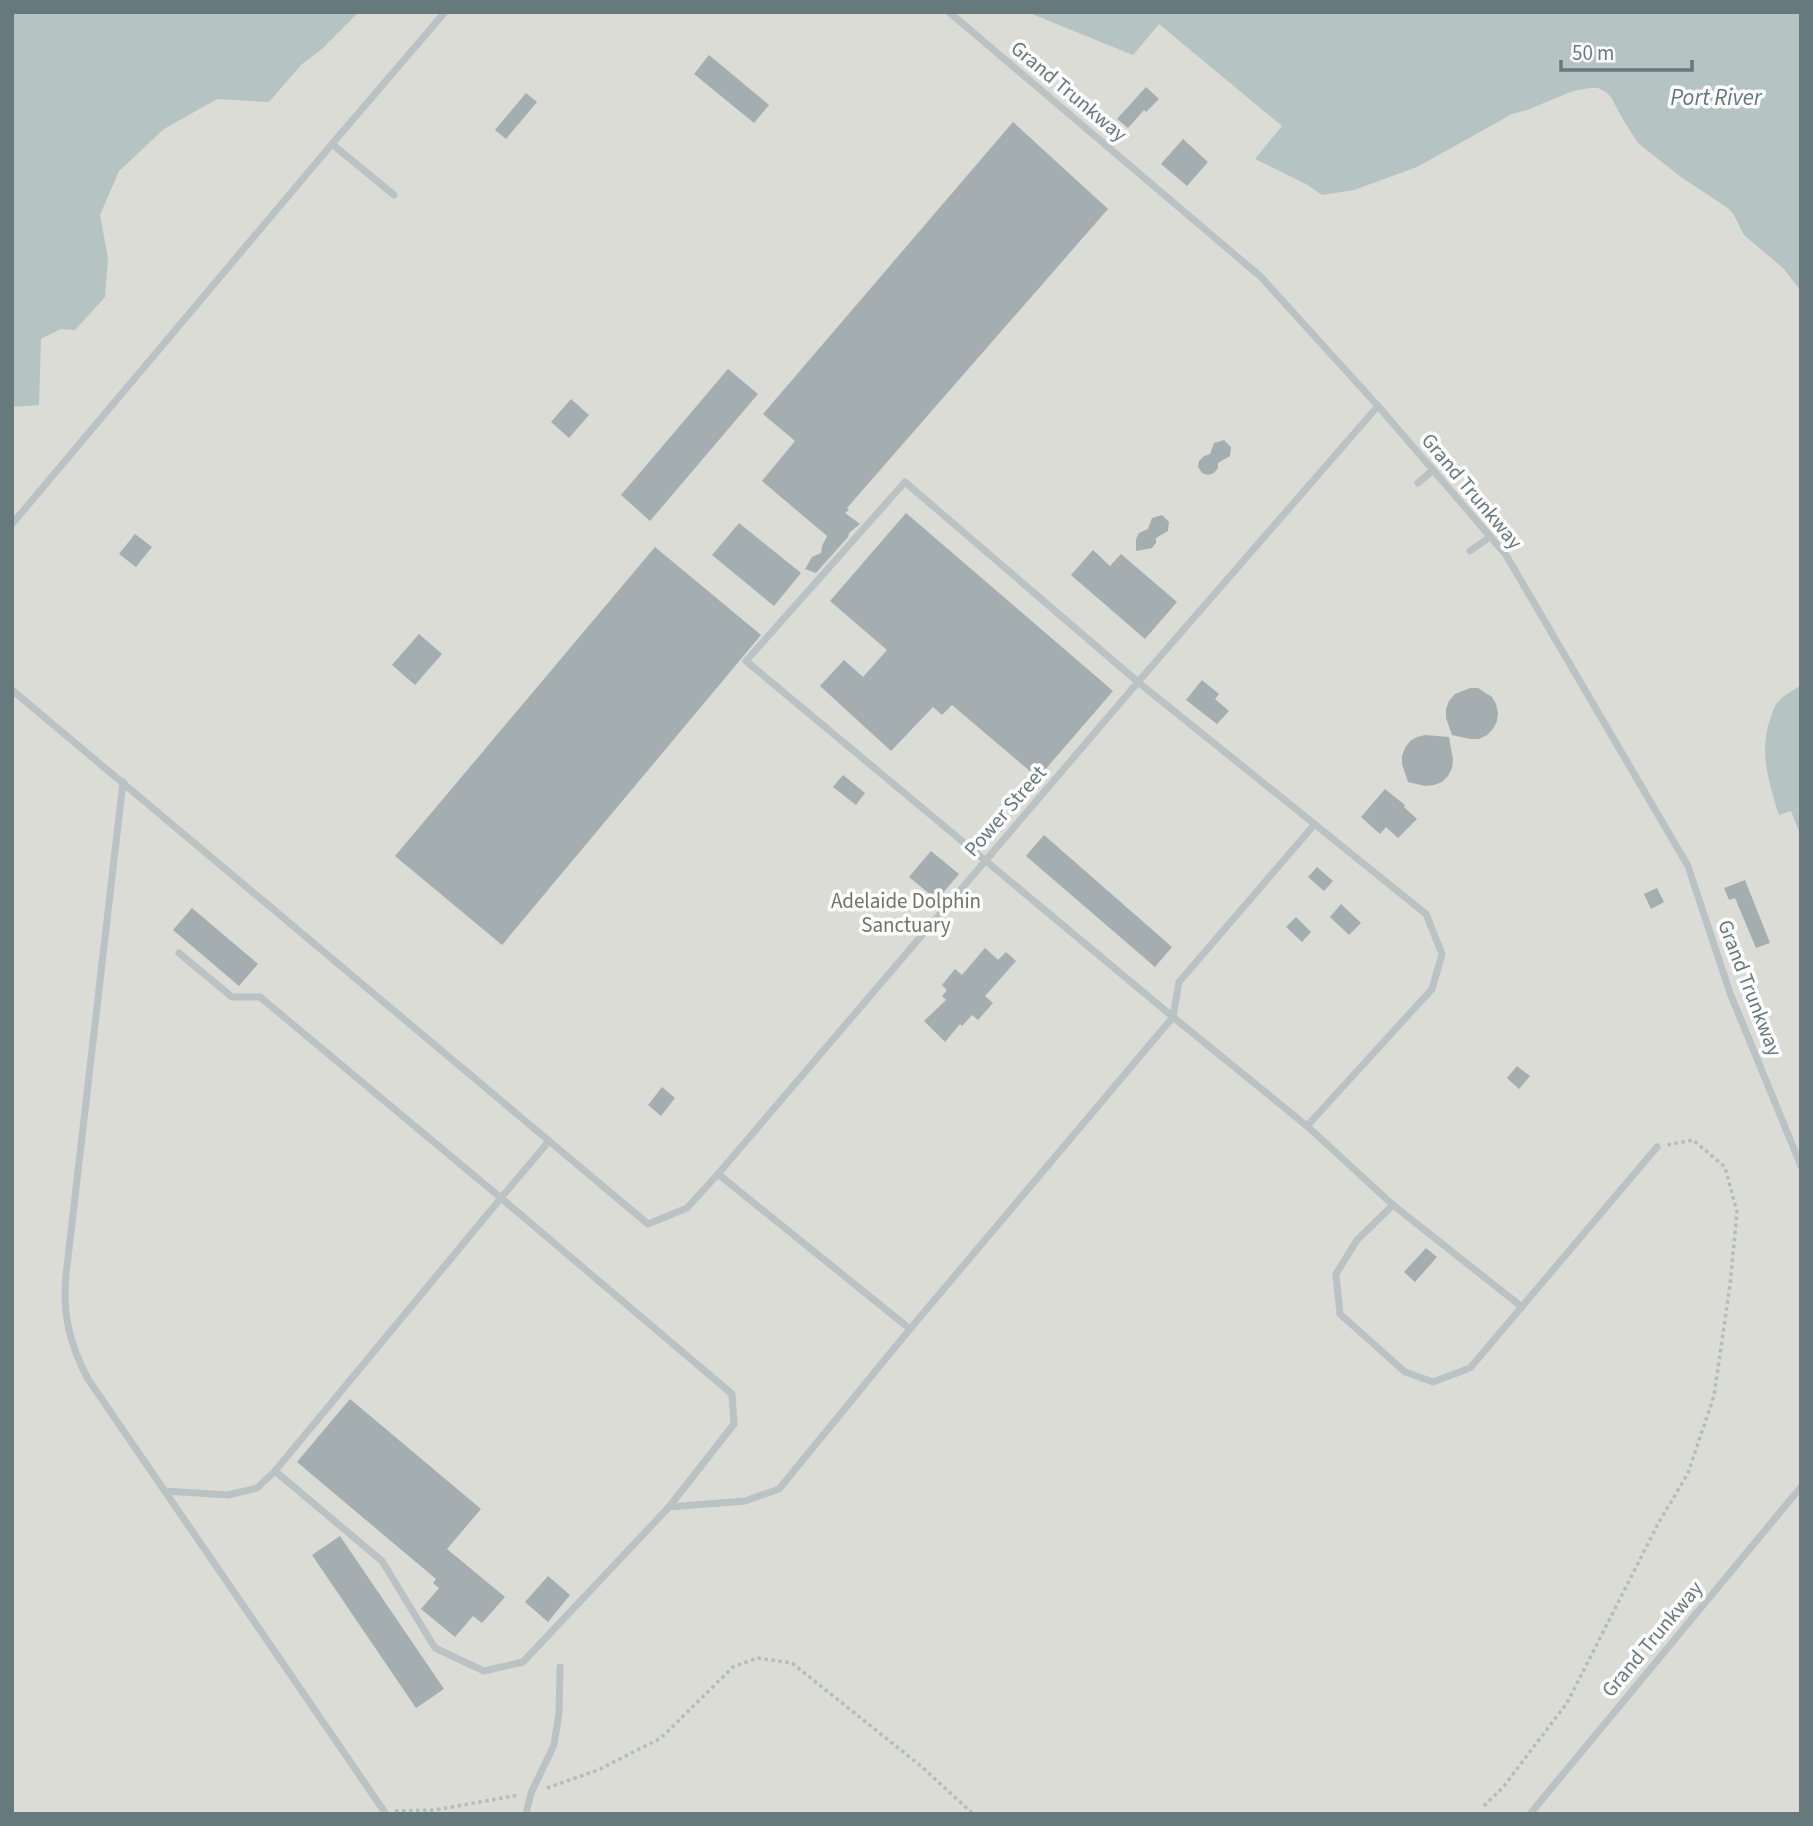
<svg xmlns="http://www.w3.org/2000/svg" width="1813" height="1826" viewBox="0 0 1813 1826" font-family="'Source Sans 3',sans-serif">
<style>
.green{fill:#dadcd5}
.water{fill:#b5c3c2}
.building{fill:#a4aeb0}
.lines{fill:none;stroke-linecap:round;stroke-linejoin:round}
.path{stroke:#b6bbbc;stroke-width:3.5;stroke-dasharray:3.5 3.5;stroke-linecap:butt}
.service{stroke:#bbc2c3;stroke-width:7}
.labels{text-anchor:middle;stroke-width:7;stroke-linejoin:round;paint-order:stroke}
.street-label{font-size:21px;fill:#667a7d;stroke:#fff}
.park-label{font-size:21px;fill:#6d7665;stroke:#fff}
.water-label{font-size:23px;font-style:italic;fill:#617877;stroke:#fff}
</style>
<rect width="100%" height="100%" fill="#f8f7f6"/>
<!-- green -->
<rect class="green" x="12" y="12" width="1789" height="1802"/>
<!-- water -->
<g class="water">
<polygon points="12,12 359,12 323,48 301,65 269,102 217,99 164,129 119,171 100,215 108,258 105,297 75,330 61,329 41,339 39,405 12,407"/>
<polygon points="1027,12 1801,12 1801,291 1783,268 1744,235 1734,215 1728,208 1681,177 1638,143 1622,118 1611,97 1606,92 1598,88 1590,88 1573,91 1527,110 1512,114 1417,167 1354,190 1322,195 1306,184 1255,159 1282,126 1159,24 1133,55"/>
<path d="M1801,685V836L1791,811L1779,815C1769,783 1758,750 1771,717C1773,712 1774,706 1778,702C1784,695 1794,690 1801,685Z"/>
</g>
<!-- building -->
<g class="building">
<polygon points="709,55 769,105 754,123 694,74"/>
<polygon points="1146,87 1159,99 1146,112 1144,110 1128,128 1117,119"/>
<polygon points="526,93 537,102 506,139 495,130"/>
<polygon points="1013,122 1108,209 847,508 849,510 845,513 860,524 849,533 848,537 816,573 805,569 812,557 821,553 822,546 827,536 762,481 795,441 763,414"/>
<polygon points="1183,139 1208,162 1187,186 1161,164"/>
<polygon points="728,369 758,394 650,521 621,495"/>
<polygon points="571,399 589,415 569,438 551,422"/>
<polygon points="1224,440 1231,447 1230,456 1218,463 1218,468 1214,473 1208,475 1202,473 1198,467 1199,461 1204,456 1210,454 1214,443"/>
<polygon points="906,513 1113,691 1038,778 952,705 942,715 933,707 891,751 820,686 844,660 863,677 887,650 830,601"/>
<polygon points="1162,515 1169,522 1168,531 1156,538 1156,543 1152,548 1136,551 1136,539 1139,533 1148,529 1152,518"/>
<polygon points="739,523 801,573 774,606 712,555"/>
<polygon points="135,534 152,547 136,567 119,554"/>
<polygon points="655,547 761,635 502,945 395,856"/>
<polygon points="1093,550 1110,566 1121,554 1177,602 1145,639 1071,575"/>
<polygon points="419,634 442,654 415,685 392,665"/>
<polygon points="1202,680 1219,694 1215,699 1229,711 1217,724 1186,700"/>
<polygon points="1470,688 1478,688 1492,697 1496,704 1498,713 1497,721 1493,729 1487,735 1479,739 1470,739 1452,735 1446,718 1446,709 1449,701 1455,694"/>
<polygon points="1425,735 1449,737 1453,760 1452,768 1448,776 1442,782 1434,785 1425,786 1408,782 1402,764 1402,756 1405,748 1410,741 1417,737"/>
<polygon points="843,775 865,793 856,805 833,787"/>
<polygon points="1385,789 1405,805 1404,807 1417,819 1398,838 1386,827 1380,834 1361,817"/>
<polygon points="1044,835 1172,947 1155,967 1026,856"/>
<polygon points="931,851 959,874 937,900 909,877"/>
<polygon points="1317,867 1333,881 1324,891 1308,877"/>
<polygon points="1745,880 1770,943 1756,948 1735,898 1729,900 1724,888"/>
<polygon points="1657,888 1664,902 1651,909 1644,894"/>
<polygon points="1341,904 1361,923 1349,935 1330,917"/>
<polygon points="192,908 258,964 239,986 173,930"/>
<polygon points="1296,917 1311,932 1302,942 1286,927"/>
<polygon points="985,948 998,960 1006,952 1016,961 985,996 993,1003 978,1020 972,1015 962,1026 960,1024 945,1042 924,1021 946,1000 942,996 947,990 942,985 955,969 962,975"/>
<polygon points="1517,1066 1530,1076 1519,1089 1507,1078"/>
<polygon points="662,1087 675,1098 661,1116 648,1105"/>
<polygon points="1426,1248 1437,1257 1415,1282 1404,1272"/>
<polygon points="350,1399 481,1509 447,1549 505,1597 482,1623 473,1616 455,1637 421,1609 439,1588 433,1583 436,1579 297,1462"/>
<polygon points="340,1536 444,1689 416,1708 312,1555"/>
<polygon points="548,1576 570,1595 548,1622 525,1602"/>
</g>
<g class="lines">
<!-- path -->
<g class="path">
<polyline points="547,1788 598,1770 661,1738 733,1667 757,1658 792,1663 922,1767 973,1814"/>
<polyline points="1484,1806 1504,1786 1567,1703 1658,1524 1688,1473 1714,1396 1730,1285 1737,1212 1725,1167 1693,1140 1667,1145"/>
<polyline points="395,1811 435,1810 519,1795"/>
</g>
<!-- service -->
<g class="service">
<polyline points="949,12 1261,277 1378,406 1506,555 1688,866 1730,993 1801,1166"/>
<polyline points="332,144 394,195"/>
<polyline points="1418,483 1433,470"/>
<polyline points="12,524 332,144 445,12"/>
<polyline points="1470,551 1490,537"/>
<polyline points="12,690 648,1224 687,1208 718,1174 1138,682 1378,406"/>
<path d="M123,782L66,1275C62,1314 70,1345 88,1379L386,1814"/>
<polyline points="179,953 232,997 260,997 501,1198 549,1141"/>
<polyline points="1307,1126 1432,989 1442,954 1426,914 1138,682 905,482 746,661 1173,1017 1179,982 1314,825"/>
<polyline points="718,1174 910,1329"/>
<polyline points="1522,1307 1393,1205 1357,1240 1336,1274 1340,1314 1405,1372 1433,1382 1470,1368 1657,1147"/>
<polyline points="275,1471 382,1561 435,1648 484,1671 523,1662 669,1507 745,1501 779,1489 910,1329 1173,1017 1307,1126 1393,1205"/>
<polyline points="165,1491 228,1495 257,1488 275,1471 501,1198 732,1394 734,1424 669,1507"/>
<polyline points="526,1814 531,1793 554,1745 559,1713 560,1667"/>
<polyline points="1530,1814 1801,1487"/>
</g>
</g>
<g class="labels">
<!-- street labels -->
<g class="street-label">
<text transform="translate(1069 91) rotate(40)" y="7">Grand Trunkway</text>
<text transform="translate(1472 491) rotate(50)" y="7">Grand Trunkway</text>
<text transform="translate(1005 811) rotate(-49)" y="7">Power Street</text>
<text transform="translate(1750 988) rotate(69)" y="7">Grand Trunkway</text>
<text transform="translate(1652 1639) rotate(-50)" y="7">Grand Trunkway</text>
</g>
<!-- park labels -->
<g class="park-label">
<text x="906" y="908">Adelaide Dolphin<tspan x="906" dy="24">Sanctuary</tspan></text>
</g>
<!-- water labels -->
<g class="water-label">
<text x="1716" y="105">Port River</text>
</g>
</g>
<!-- border -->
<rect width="1813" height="1826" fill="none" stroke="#667a7d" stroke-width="28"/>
<!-- scale -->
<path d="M1561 60v10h131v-10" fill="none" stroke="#667a7d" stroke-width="3.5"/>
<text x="1572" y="60" font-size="21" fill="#667a7d" stroke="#ffffff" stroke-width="5" paint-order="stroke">50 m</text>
</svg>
